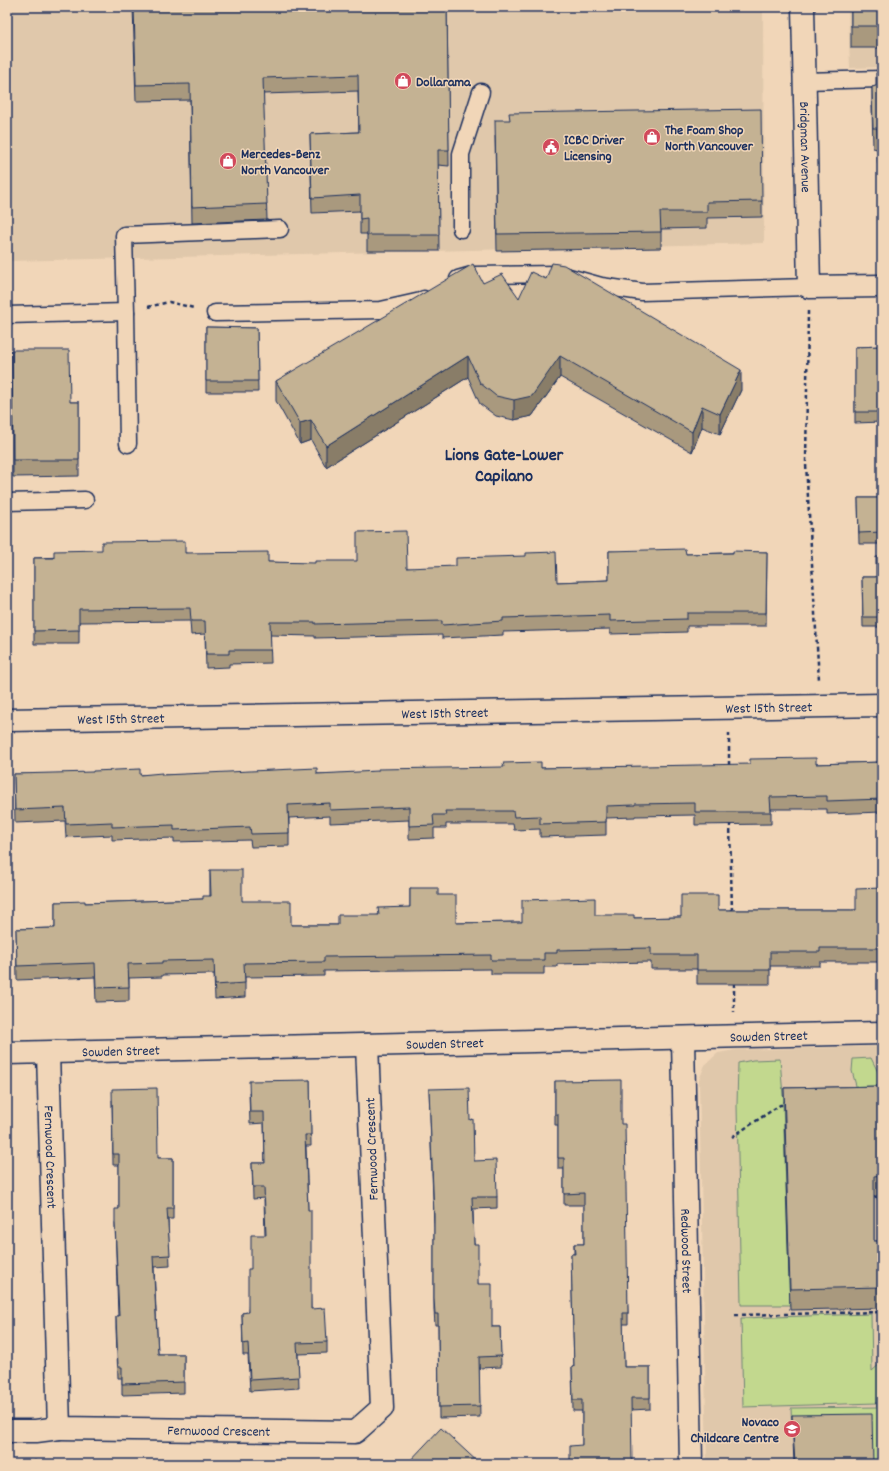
<svg xmlns="http://www.w3.org/2000/svg" width="889" height="1471" viewBox="0 0 889 1471" font-family="Dekko,sans-serif">
<style>
.built{fill:#e0c8ab}
.green{fill:#c2d88e;stroke:#6e8476}
.lines{fill:none;stroke-linecap:round;stroke-linejoin:round}
.lane-casing{stroke:#1b2f5e;stroke-width:19}
.street-casing{stroke:#1b2f5e;stroke-width:25}
.path{stroke:#1b2f5e;stroke-width:2.5;stroke-dasharray:4 3;stroke-linecap:butt}
.lane{stroke:#f1d6b8;stroke-width:16}
.street{stroke:#f1d6b8;stroke-width:22}
.wall{fill:#a9997e;stroke:#1b2f5e}
.shaded-wall{fill:#897d67;stroke:#1b2f5e}
.building{fill:#c4b293;stroke:#1b2f5e}
.labels{text-anchor:middle;stroke-width:3;stroke-linejoin:round;paint-order:stroke}
.poi-label{font-size:14px;font-weight:bold;fill:#1b2f5e;stroke:#f1d6b8;text-anchor:start}
.street-label{font-size:14px;fill:#1b2f5e;stroke:#f1d6b8}
.district-label{font-size:18px;font-weight:bold;fill:#1b2f5e;stroke:#f1d6b8}
</style>
<rect width="100%" height="100%" fill="#f1d6b8"/>
<filter id="ink" filterUnits="userSpaceOnUse"><feTurbulence type="fractalNoise" baseFrequency=".025" numOctaves="2"/><feDisplacementMap in="SourceGraphic" scale="8" xChannelSelector="R" yChannelSelector="G"/><feConvolveMatrix kernelMatrix="1 2 1 2 8 2 1 2 1" color-interpolation-filters="sRGB"/></filter>
<g filter="url(#ink)">
<!-- built -->
<g class="built">
<polygon points="7,7 763,7 764,243 9,261"/>
<polygon points="848,7 882,7 882,67 850,68"/>
<polygon points="882,1046 882,1464 707,1464 699,1080 705,1065 718,1053 735,1050"/>
</g>
<!-- green -->
<g class="green">
<polygon points="871,1058 881,1078 881,1099 783,1102 790,1305 741,1305 737,1105 738,1063 753,1060 780,1059 783,1096 858,1093 852,1071 853,1059"/>
<polygon points="871,1314 872,1371 882,1362 882,1464 873,1464 792,1431 791,1408 877,1407 877,1403 743,1407 741,1318"/>
</g>
<g class="lines">
<defs>
<g id="lane">
<polyline points="804,81 882,79"/>
<polyline points="461,229 461,154 481,92"/>
<polyline points="458,279 472,275 558,274 601,286 642,292 809,287"/>
<polyline points="126,312 128,444"/>
<polyline points="215,313 381,310 421,301 424,299"/>
<polyline points="7,315 126,312 124,235 280,229"/>
<polyline points="7,502 85,500"/>
</g>
<g id="street">
<path id="s1" d="M803,7L809,287L882,286"/>
<path id="s2" d="M7,720L882,705"/>
<path id="s3" d="M683,1038L691,1464"/>
<path id="s4" d="M7,1053L882,1033"/>
<path id="s5" d="M48,1053L59,1428L355,1432L382,1408L367,1045"/>
<polyline points="7,1431 36,1431 59,1428"/>
</g>
</defs>
<!-- lane casing -->
<use href="#lane" class="lane-casing"/>
<!-- street casing -->
<use href="#street" class="street-casing"/>
<!-- path -->
<g class="path">
<polyline points="148,307 169,302 194,308"/>
<polyline points="808,311 806,464 819,680"/>
<polyline points="729,733 729,766"/>
<polyline points="730,823 732,912"/>
<polyline points="734,983 734,1012"/>
<polyline points="732,1137 780,1105 786,1105"/>
<polyline points="874,1196 882,1203"/>
<polyline points="735,1315 882,1312"/>
<polyline points="35,1464 35,1457"/>
</g>
<!-- lane -->
<use href="#lane" class="lane"/>
<!-- street -->
<use href="#street" class="street"/>
</g>
<!-- wall -->
<g class="wall">
<polygon points="133,7 447,7 449,166 438,165 439,251 367,251 367,234 360,234 360,211 312,213 310,134 359,132 358,91 263,94 267,220 192,223 190,100 136,101"/>
<rect x="851" y="7" width="31" height="41"/>
<polygon points="882,72 882,169 882,163 878,163 877,149 873,148 872,107 872,87 876,86"/>
<polygon points="495,136 762,201 762,217 707,218 707,228 661,229 661,248 497,251"/>
<polygon points="483,283 741,390 720,434 702,427 692,452 560,377 532,416 514,420 496,416 480,404 468,377 326,467 311,440 300,444 276,401 276,381"/>
<polygon points="206,327 257,328 258,392 206,392"/>
<polygon points="882,346 882,422 855,423 855,347"/>
<polygon points="12,350 70,402 79,402 79,476 13,477"/>
<polygon points="858,498 882,498 882,544 859,544"/>
<polygon points="609,551 686,554 767,552 766,626 687,626 687,632 610,634 610,629 503,632 503,635 442,638 442,635 315,638 315,636 270,635 271,663 229,664 229,667 206,668 205,634 191,635 190,621 79,622 79,644 34,644 34,558 185,553 268,562 407,568 557,582 609,580"/>
<polygon points="882,557 882,627 863,627 862,577 876,577"/>
<polygon points="882,762 882,812 827,814 827,809 771,809 771,824 695,825 695,815 635,816 635,817 606,818 606,835 540,837 540,829 514,830 513,824 446,824 446,828 434,828 434,838 409,839 409,820 330,823 330,816 289,818 289,846 251,847 250,840 174,842 174,838 112,840 112,835 66,837 65,821 15,823 14,774 162,775 317,774 541,768 816,764"/>
<polygon points="210,870 242,901 291,925 338,925 410,907 410,888 438,895 456,923 522,922 595,915 634,918 681,917 718,910 856,910 882,888 882,962 820,962 820,966 770,966 770,984 697,984 697,969 651,969 651,962 557,964 557,967 544,967 544,974 491,974 491,969 324,971 324,976 245,977 245,997 215,999 214,974 162,975 162,977 129,978 129,1001 96,1002 95,977 17,980 16,929 55,928 55,902 85,903 203,899 210,896"/>
<polygon points="310,1080 311,1146 306,1146 311,1309 327,1342 327,1353 298,1354 299,1388 250,1391 248,1355 243,1355 242,1313 248,1312 251,1269 265,1235 264,1198 253,1199 252,1163 265,1163 264,1123 250,1124 249,1092"/>
<polygon points="555,1081 621,1124 628,1313 628,1324 623,1324 624,1367 650,1367 650,1409 631,1410 582,1445 582,1411 573,1411 572,1367 574,1367 571,1254 574,1254 574,1244 584,1244 584,1205 564,1205 564,1169 558,1169 558,1125 555,1125"/>
<polygon points="882,1086 882,1196 874,1196 874,1241 882,1241 882,1308 790,1310 784,1109 784,1088"/>
<polygon points="429,1089 470,1120 474,1161 497,1197 497,1208 473,1209 474,1244 478,1284 492,1327 500,1327 501,1367 479,1368 480,1417 439,1418 438,1325 435,1325 434,1310 434,1227"/>
<polygon points="112,1100 158,1158 173,1158 173,1219 168,1219 170,1266 154,1267 158,1354 184,1354 184,1393 122,1395 122,1378 118,1378 116,1328 116,1316 118,1316 115,1223 119,1209 119,1165 113,1165"/>
<polygon points="792,1415 873,1464 794,1464"/>
</g>
<!-- shaded-wall -->
<g class="shaded-wall">
<polygon points="468,356 468,377 326,467 326,446"/>
<polygon points="560,356 560,377 532,416 514,420 514,400"/>
<polygon points="741,370 741,390 720,434 720,414"/>
<polygon points="702,406 702,427 692,452 692,432"/>
<polygon points="311,420 311,440 300,444 300,423"/>
</g>
<!-- building -->
<g class="building">
<polygon points="134,7 447,7 449,150 438,150 439,235 367,235 367,218 360,219 360,195 312,198 310,134 359,132 358,75 263,78 267,204 192,207 190,84 136,85"/>
<rect x="851" y="7" width="31" height="19"/>
<polygon points="882,72 882,149 882,142 878,142 877,128 873,128 872,87 876,86 876,73"/>
<polygon points="761,109 762,201 707,202 707,212 660,212 661,232 497,234 495,120 510,120 509,113"/>
<polygon points="552,263 564,265 741,370 720,414 702,406 692,432 560,356 532,396 514,400 496,396 480,383 468,356 326,446 311,420 300,423 276,381 473,264 483,283 502,274 519,298 531,272 546,279"/>
<polygon points="206,327 257,328 258,381 206,381"/>
<polygon points="882,346 882,412 855,412 855,347"/>
<polygon points="12,350 69,350 70,402 79,402 79,460 13,460"/>
<polygon points="858,498 882,498 882,532 859,533"/>
<polygon points="406,531 407,568 456,566 456,558 526,556 526,553 556,552 557,582 609,580 609,551 685,549 686,554 733,553 733,551 767,552 766,613 687,613 687,619 610,621 610,615 503,618 503,621 442,625 442,621 315,624 315,622 270,622 271,650 229,650 229,654 206,654 205,621 191,621 190,608 79,609 79,630 34,631 34,558 54,558 54,551 102,550 102,542 185,541 185,553 268,552 268,562 315,563 315,561 357,561 357,532"/>
<polygon points="876,557 882,557 882,617 863,617 862,577 876,577"/>
<polygon points="816,758 816,764 882,762 882,799 827,801 827,796 770,797 771,812 695,812 695,803 635,804 635,805 606,806 606,822 540,824 540,816 514,817 513,811 445,811 446,815 433,815 434,825 409,826 409,807 330,810 330,803 288,805 289,833 251,834 250,827 174,830 174,825 112,827 112,822 66,824 65,808 15,810 14,774 93,772 93,771 140,769 140,775 162,773 162,775 317,768 317,774 378,771 378,769 504,767 503,763 541,762 541,768 750,764 750,759"/>
<polygon points="210,870 242,870 242,901 291,901 291,925 338,925 338,915 379,915 378,908 410,907 410,888 438,888 438,895 456,895 456,923 522,922 522,900 595,898 595,915 634,915 634,918 681,917 681,895 718,895 718,910 856,910 856,889 882,888 882,948 820,948 820,952 770,952 770,970 697,970 697,955 651,955 651,948 557,950 557,953 544,953 544,960 491,960 491,955 324,957 324,962 244,963 245,983 215,985 214,960 162,961 162,963 128,964 129,987 96,988 95,963 17,966 16,929 55,928 55,902 85,901 85,903 203,899 203,896 211,896"/>
<polygon points="310,1080 311,1135 305,1135 308,1210 311,1210 311,1309 325,1308 327,1342 297,1343 299,1377 250,1380 248,1343 243,1344 242,1313 248,1312 248,1269 251,1269 251,1235 266,1235 264,1187 253,1187 252,1163 265,1163 264,1112 250,1112 249,1081"/>
<polygon points="621,1080 621,1124 625,1124 628,1313 623,1313 624,1367 650,1367 650,1398 631,1398 632,1464 570,1464 570,1446 582,1445 582,1400 573,1400 572,1367 574,1367 571,1254 575,1254 574,1244 584,1244 584,1193 564,1194 564,1158 558,1158 558,1114 555,1114 555,1081"/>
<polygon points="882,1086 882,1175 874,1176 874,1241 882,1241 882,1287 790,1289 784,1088"/>
<polygon points="157,1088 158,1158 173,1158 173,1208 167,1208 170,1255 153,1256 158,1354 184,1354 184,1382 122,1384 122,1367 118,1367 116,1316 119,1316 115,1223 115,1209 119,1209 119,1154 113,1154 112,1089"/>
<polygon points="469,1088 470,1120 473,1119 474,1161 496,1160 497,1197 472,1197 474,1244 478,1244 478,1284 492,1284 492,1327 500,1327 501,1356 479,1357 480,1406 439,1407 438,1314 435,1314 434,1299 434,1216 429,1089"/>
<polygon points="872,1414 873,1464 795,1464 792,1415"/>
<polygon points="441,1428 480,1464 407,1464"/>
</g>
</g>
<!-- icons -->
<defs>
<symbol id="shop-disc" viewBox="-11 -11 22 22"><circle r="9.5" fill="#d1495b" stroke="#f1d6b8"/><path d="M-5-2.5h2.3a2.7 3.5 0 0 1 5.4 0H5L5.5 6h-11ZM-1.5-2.5h3a1.5 2.3 0 0 0-3 0Z" fill="#fff"/></symbol>
<symbol id="civic-disc" viewBox="-11 -11 22 22"><circle r="9.5" fill="#d1495b" stroke="#f1d6b8"/><path d="M-.6-6.5H3V-4.5H.6V-3L4-1V1h2V6H-6V1h2V-1L-.6-3ZM-1.2 2.5V6h2.4V2.5Z" fill="#fff"/></symbol>
<symbol id="school-disc" viewBox="-11 -11 22 22"><circle r="9.5" fill="#d1495b" stroke="#f1d6b8"/><path d="M0-5L7-2L0 1L-7-2ZM-4 1L0 2.5L4 1V4Q0 6-4 4Z" fill="#fff"/></symbol>
</defs>
<g fill-rule="evenodd">
<use href="#shop-disc" x="393" y="71" width="20" height="20"/>
<use href="#shop-disc" x="642" y="127" width="20" height="20"/>
<use href="#civic-disc" x="541" y="137" width="20" height="20"/>
<use href="#shop-disc" x="218" y="151" width="20" height="20"/>
<use href="#school-disc" x="782" y="1419" width="20" height="20"/>
</g>
<g class="labels">
<!-- poi labels -->
<g class="poi-label">
<text x="416" y="86">Dollarama</text>
<text x="665" y="134">The Foam Shop<tspan x="665" dy="16">North Vancouver</tspan></text>
<text x="564" y="144">ICBC Driver<tspan x="564" dy="16">Licensing</tspan></text>
<text x="241" y="158">Mercedes-Benz<tspan x="241" dy="16">North Vancouver</tspan></text>
<text x="779" y="1426" text-anchor="end">Novaco<tspan x="779" dy="16">Childcare Centre</tspan></text>
</g>
<!-- street labels -->
<g class="street-label">
<text dy="5" stroke="none"><textPath href="#s1" startOffset="140">Bridgman Avenue</textPath></text>
<text dy="5" stroke="none"><textPath href="#s2" startOffset="762">West 15th Street</textPath></text>
<text dy="5" stroke="none"><textPath href="#s2" startOffset="438">West 15th Street</textPath></text>
<text dy="5" stroke="none"><textPath href="#s2" startOffset="114">West 15th Street</textPath></text>
<text dy="5" stroke="none"><textPath href="#s4" startOffset="762">Sowden Street</textPath></text>
<text dy="5" stroke="none"><textPath href="#s4" startOffset="438">Sowden Street</textPath></text>
<text dy="5" stroke="none"><textPath href="#s4" startOffset="114">Sowden Street</textPath></text>
<text transform="translate(371 1149) rotate(-92)" y="5">Fernwood Crescent</text>
<text dy="5" stroke="none"><textPath href="#s5" startOffset="104">Fernwood Crescent</textPath></text>
<text dy="5" stroke="none"><textPath href="#s3" startOffset="213">Redwood Street</textPath></text>
<text dy="5" stroke="none"><textPath href="#s5" startOffset="535">Fernwood Crescent</textPath></text>
</g>
<!-- district labels -->
<g class="district-label">
<text x="504" y="460">Lions Gate-Lower<tspan x="504" dy="21">Capilano</tspan></text>
</g>
</g>
<!-- margin -->
<rect width="889" height="1471" fill="none" stroke="#f1d6b8" stroke-width="24"/>
<rect x="12" y="12" width="865" height="1447" fill="none" stroke="#1b2f5e" stroke-width="1.5" filter="url(#ink)"/>
</svg>
